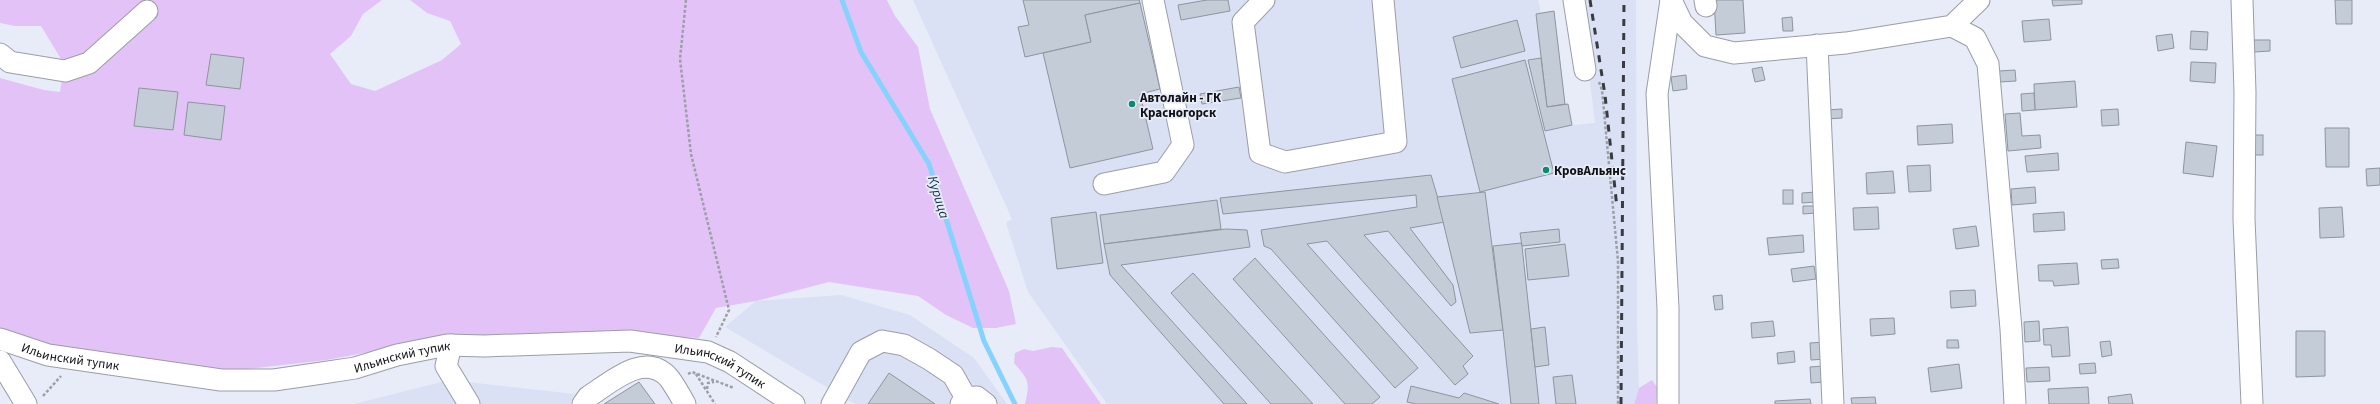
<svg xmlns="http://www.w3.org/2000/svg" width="2380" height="404" viewBox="0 0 2380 404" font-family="'Source Sans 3',sans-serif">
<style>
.built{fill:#dbe1f4}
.green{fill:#e3c3f7}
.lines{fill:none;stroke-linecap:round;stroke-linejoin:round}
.stream{stroke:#85d2fc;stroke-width:5}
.building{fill:#c4cdd7;stroke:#8d959e}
.minor-casing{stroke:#9a9da8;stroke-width:23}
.path{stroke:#9c9fa8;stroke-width:2.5;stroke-dasharray:3 2;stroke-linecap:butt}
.minor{stroke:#fff;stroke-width:21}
.rail{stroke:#3a3b41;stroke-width:3;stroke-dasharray:7 7;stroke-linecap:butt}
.poi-dot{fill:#058c73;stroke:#e8ecf8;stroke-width:1.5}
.labels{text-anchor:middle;stroke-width:3.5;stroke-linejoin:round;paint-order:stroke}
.poi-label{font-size:13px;font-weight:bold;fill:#111216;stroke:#e8ecf8;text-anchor:start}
.street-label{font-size:13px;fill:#111216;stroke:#e8ecf8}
.water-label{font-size:14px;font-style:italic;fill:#123546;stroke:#e8ecf8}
</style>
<rect width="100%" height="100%" fill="#e8ecf8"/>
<!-- built -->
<g class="built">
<polygon points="913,0 1538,0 1541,13 1554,11 1565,104 1568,104 1572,125 1595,123 1580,0 1636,0 1637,324 1639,388 1634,404 1107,404 1028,292 1006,223 1012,219"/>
<polygon points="841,295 910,315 974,358 1007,404 855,404 725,327 756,301"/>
<polygon points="449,380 574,394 571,404 354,404"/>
</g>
<!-- green -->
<g class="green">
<polygon points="0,0 382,0 363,14 351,36 330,54 351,84 375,91 442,60 461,44 450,21 427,13 410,0 887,0 895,16 918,47 930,109 1009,291 1016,324 996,328 973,328 946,315 918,296 829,282 756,301 716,308 699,338 603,333 442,338 327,360 222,372 36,346 0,332 0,78 44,90 60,92 64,64 41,26 15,26 0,23"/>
<path d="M1052,347L1062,348L1101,404H1025C1030,382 1029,380 1014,363L1015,353L1024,349L1033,351Z"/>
<polygon points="1652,380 1657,387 1656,404 1634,404 1639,388"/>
</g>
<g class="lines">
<!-- stream -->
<polyline class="stream" points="842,0 861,52 929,164 984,341 1015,404"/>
</g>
<!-- building -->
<g class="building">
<polygon points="1023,0 1139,0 1140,3 1085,15 1091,42 1025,57 1018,27 1029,25"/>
<polygon points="1207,0 1228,0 1230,11 1181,20 1178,5"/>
<polygon points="1714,0 1743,0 1745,33 1716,35"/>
<polygon points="2052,0 2082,0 2082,4 2053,6"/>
<polygon points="2335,0 2352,0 2352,24 2336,24"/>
<polygon points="1140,3 1160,89 1140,94 1153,149 1070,168 1043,53 1091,42 1085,15"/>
<polygon points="1554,11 1565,104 1547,107 1536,14"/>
<polygon points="1792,17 1793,31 1783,31 1782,18"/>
<polygon points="2049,19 2051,40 2024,42 2022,21"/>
<polygon points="1517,20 1525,51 1461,68 1453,37"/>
<polygon points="2191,31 2208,32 2207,50 2190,49"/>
<polygon points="2172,34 2174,48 2158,51 2156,36"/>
<polygon points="2254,40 2270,40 2270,51 2254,52"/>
<polygon points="211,54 244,58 240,89 206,85"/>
<polygon points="1541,58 1547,107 1568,104 1572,125 1545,131 1528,60"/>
<polygon points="1525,60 1554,173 1480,192 1452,79"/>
<polygon points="2191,62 2216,63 2215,83 2190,81"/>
<polygon points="1762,67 1765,80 1755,82 1752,69"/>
<polygon points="2015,70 2016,81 2000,82 1999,71"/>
<polygon points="1686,75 1687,89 1673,91 1671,77"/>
<polygon points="2075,81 2077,107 2035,110 2034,84"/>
<polygon points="1239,87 1241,98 1202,104 1200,94"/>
<polygon points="139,88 178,92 173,130 134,126"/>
<polygon points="2034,93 2035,110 2022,111 2021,94"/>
<polygon points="188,102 225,106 221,140 184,135"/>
<polygon points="1842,109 1842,118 1827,119 1826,110"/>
<polygon points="2118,109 2119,125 2102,126 2101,110"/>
<polygon points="2020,113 2022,136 2040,135 2041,148 2008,151 2005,114"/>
<polygon points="1952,124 1953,143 1918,145 1917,126"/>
<polygon points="2325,128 2349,128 2349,167 2326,167"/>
<rect x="2251" y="135" width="12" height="20"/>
<polygon points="2186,142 2217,146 2213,177 2183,173"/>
<polygon points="2058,153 2059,170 2027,172 2025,156"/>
<polygon points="1930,165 1931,191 1909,192 1907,166"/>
<polygon points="2380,168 2380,185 2367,186 2366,169"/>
<polygon points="1893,171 1895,193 1867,194 1866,173"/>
<polygon points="1431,175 1445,222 1410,228 1453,285 1456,302 1451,306 1388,231 1364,235 1473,356 1463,366 1468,374 1455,385 1327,241 1307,244 1418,368 1395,388 1271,249 1264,246 1261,230 1417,207 1416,195 1223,214 1220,198"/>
<polygon points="2035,187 2036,203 2012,205 2011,189"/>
<rect x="1783" y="190" width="10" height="14"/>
<polygon points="1485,192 1503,330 1470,333 1437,197"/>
<polygon points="1816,192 1817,202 1802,203 1802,193"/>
<polygon points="1217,200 1221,229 1104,244 1100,215"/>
<polygon points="1803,206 1816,206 1816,213 1803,214"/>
<polygon points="1878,207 1879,229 1854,230 1853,208"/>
<polygon points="2342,207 2344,237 2320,238 2319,208"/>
<polygon points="1096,212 1103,263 1057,269 1051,218"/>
<polygon points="2064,212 2065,230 2034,232 2033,214"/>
<polygon points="1976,226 1979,246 1956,249 1953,229"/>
<polygon points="1226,229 1247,230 1250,247 1121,265 1247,404 1224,404 1110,275 1104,244"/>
<polygon points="1559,229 1560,242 1522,246 1520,233"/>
<polygon points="1803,235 1804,252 1769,255 1767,238"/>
<polygon points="1521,243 1522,246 1539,404 1511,404 1503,330 1493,246"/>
<polygon points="1565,244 1569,276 1528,280 1525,249"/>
<polygon points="1255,258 1380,397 1372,404 1345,404 1233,279"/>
<polygon points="2118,259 2119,268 2102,269 2101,260"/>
<polygon points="2077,263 2079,284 2054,286 2053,281 2039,281 2038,265"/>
<polygon points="1814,266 1816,279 1793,282 1791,269"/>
<polygon points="1193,273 1313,404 1271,404 1171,293"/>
<polygon points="1975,290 1976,306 1951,308 1950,291"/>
<polygon points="1722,295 1723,309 1715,310 1713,296"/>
<polygon points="1894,318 1895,334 1871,336 1870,319"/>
<polygon points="1773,321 1775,336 1752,338 1751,323"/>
<polygon points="2039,321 2040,341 2025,342 2024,322"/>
<polygon points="1545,327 1549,365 1535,367 1531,329"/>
<polygon points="2068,327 2070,356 2052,357 2051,345 2044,345 2043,329"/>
<polygon points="2296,331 2325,331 2325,376 2296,377"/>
<polygon points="1947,340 1958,340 1959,348 1947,348"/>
<polygon points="2110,341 2112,355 2102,357 2100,342"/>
<polygon points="1825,342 1826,359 1811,360 1810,343"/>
<polygon points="1794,351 1795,362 1778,364 1777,353"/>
<polygon points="2095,363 2096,373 2080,374 2079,364"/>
<polygon points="1959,364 1962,388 1931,392 1928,368"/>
<polygon points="1823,366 1824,382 1811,383 1810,367"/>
<polygon points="2049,367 2050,381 2027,382 2026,368"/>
<polygon points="889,373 935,404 868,404"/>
<polygon points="1572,375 1576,404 1556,404 1553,377"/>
<polygon points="639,382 655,404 604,404"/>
<polygon points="1411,386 1459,398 1464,393 1499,404 1416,404 1407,402"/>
<polygon points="2088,387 2089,404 2049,404 2048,389"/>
<polygon points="2131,394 2133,404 2109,404 2108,397"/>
<polygon points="1875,397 1876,404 1852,404 1851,398"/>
<polygon points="1810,399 1811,404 1775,404 1775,401"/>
</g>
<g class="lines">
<defs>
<g id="minor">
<polyline points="1264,0 1243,22 1260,153 1285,162 1396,142 1383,0"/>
<polyline points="1574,0 1585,70"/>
<polyline points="1671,0 1682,23 1705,46 1734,53 1846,43 1952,26 1979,0"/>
<polyline points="1705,0 1706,6"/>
<polyline points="2242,0 2245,92 2244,219 2252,404"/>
<polyline points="1952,26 1975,38 1988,64 2011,329 2015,404"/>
<polyline points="1817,45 1833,404"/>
<polyline points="0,54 10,62 65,71 89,63 147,11"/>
<polyline points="1104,184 1164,172 1183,145 1153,0"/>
<path id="s1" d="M0,339L48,355L221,380H274L322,373L355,368L397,355L447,345L484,346L630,341L708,352L730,362L794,404"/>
<polyline points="451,345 446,366 469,404"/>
<polyline points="0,361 26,404"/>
<path d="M583,404L588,397C610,383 645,350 669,378C675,386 680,395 685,404"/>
<polyline points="832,404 861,352 882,341 904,345 929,359 953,375 966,398"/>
<polyline points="961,404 966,398 977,397 986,404"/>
<polyline points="1668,404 1668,308 1657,94 1671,0"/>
</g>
</defs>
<!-- minor casing -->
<use href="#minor" class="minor-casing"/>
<!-- path -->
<g class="path">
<polyline points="686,0 680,59 691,154 729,310 716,337"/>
<polyline points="1599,82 1602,90 1618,261 1618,404"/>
<polyline points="688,374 692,372 734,388"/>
<polyline points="696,374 715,404"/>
<polyline points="707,389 708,383 714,382"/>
<polyline points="43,396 61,376"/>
</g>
<!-- minor -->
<use href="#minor" class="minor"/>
<!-- rail -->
<g class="rail">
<polyline points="1590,0 1605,95 1617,208"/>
<polyline points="1621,404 1624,0"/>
</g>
</g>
<!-- markers -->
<g class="poi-dot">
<circle cx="1132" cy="104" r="4"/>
<circle cx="1546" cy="170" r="4"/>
</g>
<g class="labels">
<!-- poi labels -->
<g class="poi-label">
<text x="1140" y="102">Автолайн - ГК<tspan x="1140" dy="15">Красногорск</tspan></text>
<text x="1554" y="175">КровАльянс</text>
</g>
<!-- street labels -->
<g class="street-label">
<text dy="5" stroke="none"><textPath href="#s1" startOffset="73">Ильинский тупик</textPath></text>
<text dy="5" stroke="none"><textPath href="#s1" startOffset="409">Ильинский тупик</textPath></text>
<text dy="5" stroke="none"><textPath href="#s1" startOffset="733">Ильинский тупик</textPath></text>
</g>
<!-- water labels -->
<g class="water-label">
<text transform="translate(939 197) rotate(73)" y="5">Курица</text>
</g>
</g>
</svg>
